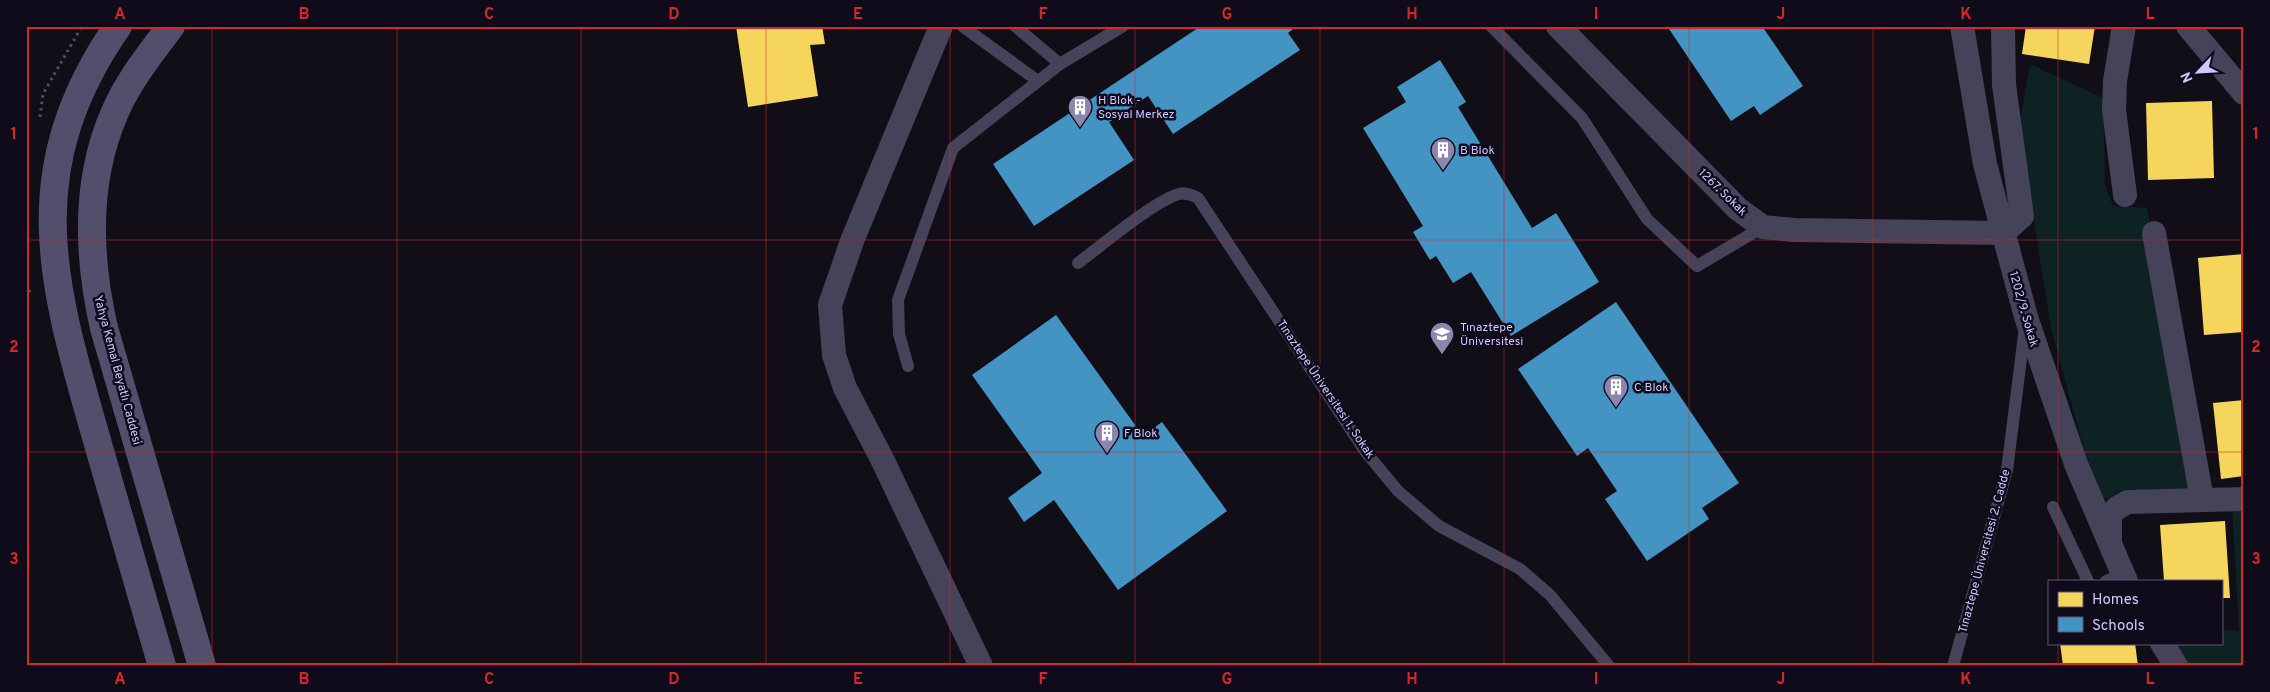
<svg xmlns="http://www.w3.org/2000/svg" width="2270" height="692" viewBox="0 0 2270 692" font-family="Overpass,sans-serif">
<style>
.green{fill:#0e2223}
.homes{fill:#f6d55c}
.schools{fill:#4393c3}
.lines{fill:none;stroke-linecap:round;stroke-linejoin:round}
.path{stroke:#485564;stroke-width:3;stroke-dasharray:2.5 4;stroke-linecap:butt}
.lane{stroke:#454359;stroke-width:12}
.street{stroke:#454359;stroke-width:24}
.secondary{stroke:#524f6c;stroke-width:28}
.grid{fill:none;stroke:#d62828;stroke-width:1;stroke-opacity:0.55}
.labels{text-anchor:middle;stroke-width:5;stroke-linejoin:round;paint-order:stroke}
.poi-label{font-size:12px;fill:#cfc6fe;stroke:#0f0b1b;text-anchor:start}
.street-label{font-size:12px;fill:#cfc6fe;stroke:#0f0b1b}
.neatline{fill:none;stroke:#d62828;stroke-width:2}
.grid-label{font-size:16px;text-anchor:middle;font-weight:bold;fill:#d62828}
</style>
<rect width="100%" height="100%" fill="#110e18"/>
<!-- green -->
<g class="green">
<polygon points="2030,64 2103,98 2105,185 2113,206 2147,208 2197,496 2104,499 2085,453 2051,328 2019,127"/>
<polygon points="2232,506 2244,506 2244,666 2188,666 2175,643 2221,643 2221,629 2239,631"/>
</g>
<!-- homes -->
<g class="homes">
<polygon points="736,26 822,26 825,44 810,45 818,96 748,107"/>
<polygon points="2026,26 2095,26 2089,64 2022,54"/>
<polygon points="2212,101 2214,178 2148,180 2146,103"/>
<polygon points="2244,254 2244,332 2204,335 2198,258"/>
<polygon points="2244,400 2244,476 2221,479 2213,403"/>
<polygon points="2225,521 2230,598 2221,598 2221,581 2164,581 2160,525"/>
<polygon points="2060,643 2135,643 2138,666 2063,666"/>
</g>
<!-- schools -->
<g class="schools">
<polygon points="1201,26 1297,26 1288,33 1300,50 1173,134 1148,96 1109,122 1134,160 1034,226 993,164"/>
<polygon points="1667,26 1762,26 1803,86 1760,115 1754,106 1731,121"/>
<polygon points="1440,60 1466,102 1458,107 1532,228 1556,213 1599,282 1511,336 1471,272 1453,283 1436,256 1430,260 1413,232 1423,226 1363,128 1406,102 1397,87"/>
<polygon points="1616,302 1739,483 1702,508 1709,519 1647,561 1605,499 1617,491 1588,448 1577,456 1518,369"/>
<polygon points="1056,315 1143,436 1162,422 1227,511 1118,590 1054,500 1024,522 1008,498 1042,473 972,375"/>
</g>
<g class="lines">
<!-- path -->
<g class="path">
<polyline points="40,117 43,94 82,26"/>
<polyline points="26,298 30,290"/>
</g>
<!-- lane -->
<g class="lane">
<polyline points="962,26 1038,81"/>
<polyline points="1015,26 1060,64"/>
<polyline points="1491,26 1582,118 1647,219 1697,266 1763,227"/>
<path d="M1078,263C1101,246 1154,201 1179,194C1186,192 1191,195 1198,198L1365,451L1398,491L1439,526L1520,569L1550,595L1609,666"/>
<polyline points="908,366 899,334 898,300 953,148 1060,64 1123,26"/>
<polyline points="2053,507 2088,581"/>
<polyline points="2106,581 2123,574"/>
<polyline points="1953,666 2007,470 2025,327"/>
</g>
<!-- street -->
<g class="street">
<polyline points="941,26 852,241 830,305 834,355 845,388 882,459 981,666"/>
<polyline points="1558,26 1738,209 1763,227 1794,230 2003,233 2022,216 2004,85 2003,26"/>
<polyline points="1962,26 1985,164 2026,317 2076,464 2126,581"/>
<polyline points="2124,26 2115,81 2114,110 2125,195"/>
<polyline points="2188,26 2244,93"/>
<polyline points="2154,233 2202,499"/>
<polyline points="2110,540 2110,515 2117,508 2128,502 2244,499"/>
<polyline points="2162,643 2176,666"/>
</g>
<!-- secondary -->
<g class="secondary">
<path d="M118,26C16,173 53,287 98,444C119,518 141,592 162,666"/>
<path d="M171,26C151,53 128,81 115,112C85,180 88,258 104,328L202,666"/>
</g>
</g>
<!-- grid -->
<path class="grid" d="M212,26V666M397,26V666M581,26V666M766,26V666M950,26V666M1135,26V666M1320,26V666M1504,26V666M1689,26V666M1873,26V666M2058,26V581M26,240H2244M26,452H2244M2058,643V666"/>
<!-- icons -->
<defs>
<symbol id="building-pin" viewBox="-11 -11 22 30"><path d="M0 17L-7.5 6A9.5 9.5 0 1 1 7.5 6Z" fill="#8c86ae" stroke="#0f0b1b"/><path d="M-4-6H4V6H1V3H-1V6H-4ZM-2.5-4.3h1.7v1.8h-1.7ZM.8-4.3h1.7v1.8H.8ZM-2.5-1h1.7V.8h-1.7ZM.8-1h1.7V.8H.8Z" fill="#fff"/></symbol>
<symbol id="university-pin" viewBox="-11 -11 22 30"><path d="M0 17L-7.5 6A9.5 9.5 0 1 1 7.5 6Z" fill="#8c86ae" stroke="#0f0b1b"/><path d="M0-5L7-2L0 1L-7-2ZM-4 1L0 2.5L4 1V4Q0 6-4 4Z" fill="#fff"/></symbol>
</defs>
<g fill-rule="evenodd">
<use href="#building-pin" x="1066" y="93" width="28" height="38"/>
<use href="#building-pin" x="1429" y="136" width="28" height="38"/>
<use href="#university-pin" x="1428" y="320" width="28" height="38"/>
<use href="#building-pin" x="1602" y="373" width="28" height="38"/>
<use href="#building-pin" x="1093" y="419" width="28" height="38"/>
</g>
<g class="labels">
<!-- poi labels -->
<g class="poi-label">
<text x="1098" y="104">H Blok -<tspan x="1098" dy="14">Sosyal Merkez</tspan></text>
<text x="1460" y="154">B Blok</text>
<text x="1460" y="331">Tınaztepe<tspan x="1460" dy="14">Üniversitesi</tspan></text>
<text x="1634" y="391">C Blok</text>
<text x="1124" y="437">F Blok</text>
</g>
<!-- street labels -->
<g class="street-label">
<text transform="translate(1723 192) rotate(44)" y="4">1267. Sokak</text>
<text transform="translate(2024 309) rotate(74)" y="4">1202/9. Sokak</text>
<text transform="translate(118 370) rotate(75)" y="4">Yahya Kemal Beyatlı Caddesi</text>
<text transform="translate(1326 389) rotate(56)" y="4">Tınaztepe Üniversitesi 1. Sokak</text>
<text transform="translate(1984 551) rotate(-75)" y="4">Tınaztepe Üniversitesi 2. Cadde</text>
</g>
</g>
<!-- border -->
<rect width="2270" height="692" fill="none" stroke="#0f0b1b" stroke-width="55"/>
<!-- legend -->
<rect x="2048" y="580" width="175" height="65" fill="#0f0b1b" stroke="#5c5676"/>
<rect x="2058" y="592" width="25" height="15" fill="#f6d55c" stroke="#5c5676"/>
<text x="2092" y="604" font-size="15" fill="#cfc6fe">Homes</text>
<rect x="2058" y="617" width="25" height="15" fill="#4393c3" stroke="#5c5676"/>
<text x="2092" y="630" font-size="15" fill="#cfc6fe">Schools</text>
<!-- north arrow -->
<g transform="translate(2198 72) rotate(245)" stroke="#0f0b1b" stroke-width="4" paint-order="stroke">
<path d="M0-4L9 19L0 12L-9 19Z" fill="#cfc6fe"/>
<text y="-8" font-size="14" font-weight="bold" text-anchor="middle" fill="#cfc6fe">N</text>
</g>
<rect x="28" y="28" width="2214" height="636" class="neatline"/>
<g class="grid-label">
<text x="120" y="19">A</text>
<text x="304" y="19">B</text>
<text x="489" y="19">C</text>
<text x="674" y="19">D</text>
<text x="858" y="19">E</text>
<text x="1043" y="19">F</text>
<text x="1227" y="19">G</text>
<text x="1412" y="19">H</text>
<text x="1596" y="19">I</text>
<text x="1781" y="19">J</text>
<text x="1966" y="19">K</text>
<text x="2150" y="19">L</text>
<text x="14" y="139">1</text>
<text x="2256" y="139">1</text>
<text x="14" y="352">2</text>
<text x="2256" y="352">2</text>
<text x="14" y="564">3</text>
<text x="2256" y="564">3</text>
<text x="120" y="684">A</text>
<text x="304" y="684">B</text>
<text x="489" y="684">C</text>
<text x="674" y="684">D</text>
<text x="858" y="684">E</text>
<text x="1043" y="684">F</text>
<text x="1227" y="684">G</text>
<text x="1412" y="684">H</text>
<text x="1596" y="684">I</text>
<text x="1781" y="684">J</text>
<text x="1966" y="684">K</text>
<text x="2150" y="684">L</text>
</g>
</svg>
